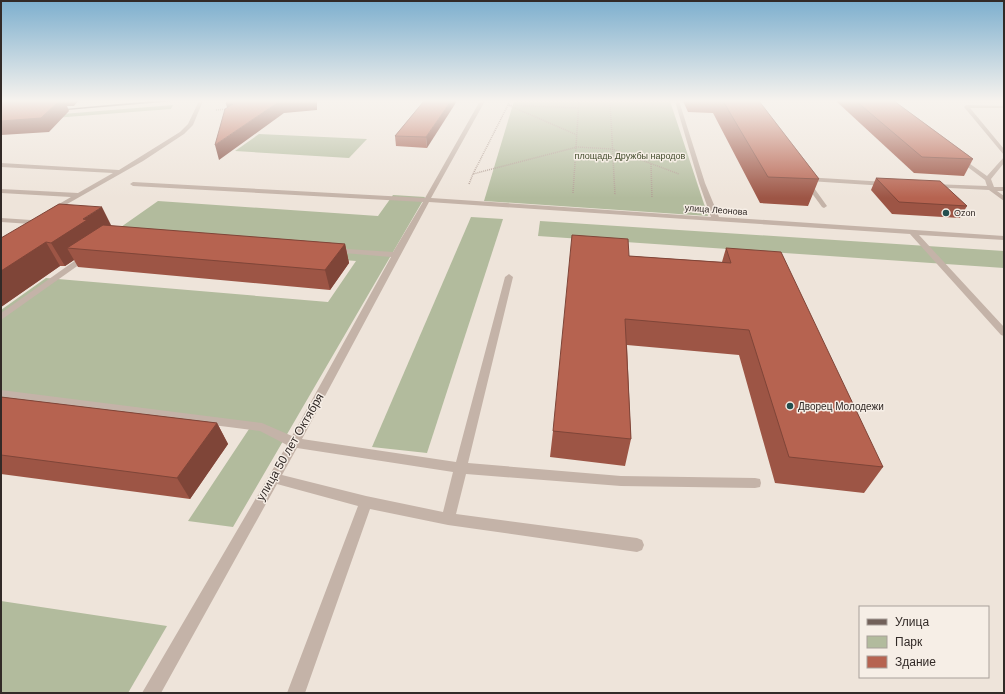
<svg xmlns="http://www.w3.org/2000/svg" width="1005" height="694" viewBox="0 0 1005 694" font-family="Helvetica,sans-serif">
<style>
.green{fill:#b2bb9d}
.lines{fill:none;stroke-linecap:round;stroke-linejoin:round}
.path{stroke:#b09d93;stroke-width:1.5;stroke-dasharray:1 1;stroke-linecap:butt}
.minor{fill:#c4b3a8;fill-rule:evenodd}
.major{fill:#72615a;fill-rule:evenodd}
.wall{fill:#9d5545}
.shaded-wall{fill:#7f4538}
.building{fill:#b66350;stroke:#7f4538}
.poi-dot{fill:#224e4e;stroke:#f6eee6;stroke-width:1.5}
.labels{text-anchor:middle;stroke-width:3;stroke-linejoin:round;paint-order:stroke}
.far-park-label{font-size:9px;fill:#444d2e;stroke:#f6eee6}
.far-street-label{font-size:9px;fill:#322a27;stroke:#f6eee6}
.far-poi-label{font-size:9px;fill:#322a27;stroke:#f6eee6;text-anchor:start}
.poi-label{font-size:10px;fill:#322a27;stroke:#f6eee6;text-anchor:start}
.near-street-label{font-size:12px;fill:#322a27;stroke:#f6eee6}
</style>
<rect width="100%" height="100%" fill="#eee4da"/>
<!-- green -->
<g class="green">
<polygon points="514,101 670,101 708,216 484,201"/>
<polygon points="173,105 171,109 1,122 1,119"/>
<polygon points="259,134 367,139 349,158 235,151"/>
<polygon points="393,195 425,197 233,527 188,521 253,423 1,394 1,310 46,278 328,302 356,261 101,241 158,201 378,216"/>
<polygon points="471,217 503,219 427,453 372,447"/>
<polygon points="540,221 1004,251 1004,268 538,236"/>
<polygon points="1,601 167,626 128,693 1,693"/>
</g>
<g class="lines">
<!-- path -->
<g class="path">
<polyline points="509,101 508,105 577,135"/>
<polyline points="610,101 615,195"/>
<polyline points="578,108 508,105 473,174 577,147 612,149 679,174"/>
<polyline points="216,110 227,109"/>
<polyline points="651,164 652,198"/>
<polyline points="469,184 473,174"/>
<polyline points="573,193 579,101"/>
</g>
<!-- minor -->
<g class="minor">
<polygon points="199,101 203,101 193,125 184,134 143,161 53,212 47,211 71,197 1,193 1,189 78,193 113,173 1,167 1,163 119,170 180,132 188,124"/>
<path d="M480,101H485L431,198L711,217L699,183L675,101H679L705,183L719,217L1004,236V240L919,235L1004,327V336L1001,335L910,234L429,202L302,439L456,462L505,277L509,274L513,277L468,463L621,476L755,478L760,479L761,483L760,487L755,488L621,486L466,474L456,514L637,538L642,540L644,545L642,550L637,552L448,525L370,509L305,693H287L358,506L277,484L161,693H142L287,445L260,431L1,398V390L262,423L292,436L391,257L332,252L328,250L332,248L393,252L423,202L133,186L130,184L133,182L425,198ZM297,448L453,472L443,512L366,496L282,475Z"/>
<polygon points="966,105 1004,106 1004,108 970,108 1004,149 1004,155 964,107"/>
<polygon points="959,156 987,176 1004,157 1004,163 991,179 994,187 1004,187 1004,191 997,191 1004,196 1004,201 989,190 930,187 930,185 932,184 987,186 985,180 957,159 957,157"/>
<polygon points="805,177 886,182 889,184 886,186 809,181 827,206 824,208 822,207 803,181 802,179"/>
<polygon points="1,218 31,220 35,222 31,224 1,222"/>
<polygon points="83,255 89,255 90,257 1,320 1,313"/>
</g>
<!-- major -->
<polygon class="major" points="151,101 176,101 55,111 53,110"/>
</g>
<!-- wall -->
<g class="wall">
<polygon points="424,101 427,148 396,146 395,136"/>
<polygon points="683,101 759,101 819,179 808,206 760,203 713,113 688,112"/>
<polygon points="836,101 894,101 973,159 964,176 914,173"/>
<polygon points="876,178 967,206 960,218 892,214 871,190"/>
<polygon points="111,226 345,244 349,263 330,290 78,267 74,260 65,266 60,266 1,307 1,238"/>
<polygon points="726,248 883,467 864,493 775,483 739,355 627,345 631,439 625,466 550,457 553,431 629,256 722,262"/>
<polygon points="1,397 217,423 228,444 190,499 1,474"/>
</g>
<!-- shaded-wall -->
<g class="shaded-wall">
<polygon points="1,101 78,101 74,106 67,106 69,111 49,132 1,135"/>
<polygon points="280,101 317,101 317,110 284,113 219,160 215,145"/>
<polygon points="451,101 457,101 427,148 426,137"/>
<polygon points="226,104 233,104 230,117"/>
<polygon points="102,207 113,229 67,248 74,260 65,266 51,243 83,219"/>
<polygon points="46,242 60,266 1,307 1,271"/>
<polygon points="345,244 349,263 330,290 325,270"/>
<polygon points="217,423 228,444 190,499 177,478"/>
</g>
<!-- building -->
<g class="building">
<polygon points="21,101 59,101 41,118 1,121 1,103"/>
<polygon points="227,101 280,101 215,145 225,109 233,104 226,104"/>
<polygon points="424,101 451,101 426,137 395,136"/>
<polygon points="723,101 759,101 819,179 768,177"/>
<polygon points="856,101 894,101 973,159 922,157"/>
<polygon points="876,178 940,181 967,206 899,202"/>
<polygon points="59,204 102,207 83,219 87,220 51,243 46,242 1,271 1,238"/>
<polygon points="103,225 345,244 325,270 67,248"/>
<polygon points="572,235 628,239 629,256 731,263 726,248 781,252 883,467 789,457 749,330 625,319 631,439 553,431"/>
<polygon points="1,397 217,423 177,478 1,455"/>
</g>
<!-- sky -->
<linearGradient id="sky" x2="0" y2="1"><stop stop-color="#7dafce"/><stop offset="0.51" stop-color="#f7f3ee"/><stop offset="1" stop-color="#f7f3ee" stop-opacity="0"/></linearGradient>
<rect width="1005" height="198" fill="url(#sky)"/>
<!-- markers -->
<g class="poi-dot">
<circle cx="946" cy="213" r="4"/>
<circle cx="790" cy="406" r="4"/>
</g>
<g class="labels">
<!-- far-park labels -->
<g class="far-park-label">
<text x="630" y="159">площадь Дружбы народов</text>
</g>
<!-- far-street labels -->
<g class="far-street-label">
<text transform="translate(716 210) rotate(4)" y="3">улица Леонова</text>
</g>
<!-- far-poi labels -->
<g class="far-poi-label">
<text x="954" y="216">Ozon</text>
</g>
<!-- poi labels -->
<g class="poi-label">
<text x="798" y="410">Дворец Молодежи</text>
</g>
<!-- near-street labels -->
<g class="near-street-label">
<text transform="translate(290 447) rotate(-60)" y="4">улица 50 лет Октября</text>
</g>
</g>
<!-- border -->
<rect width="1005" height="694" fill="none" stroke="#322a27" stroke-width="4"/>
<!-- legend -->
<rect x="859" y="606" width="130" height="72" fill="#f6eee6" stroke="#a8a09a"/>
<rect x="867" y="619" width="20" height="6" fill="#72615a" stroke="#a8a09a"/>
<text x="895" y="626" font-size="12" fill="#322a27">Улица</text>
<rect x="867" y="636" width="20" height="12" fill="#b2bb9d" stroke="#a8a09a"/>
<text x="895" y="646" font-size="12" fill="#322a27">Парк</text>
<rect x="867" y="656" width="20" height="12" fill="#b66350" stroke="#a8a09a"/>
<text x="895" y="666" font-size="12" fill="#322a27">Здание</text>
</svg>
